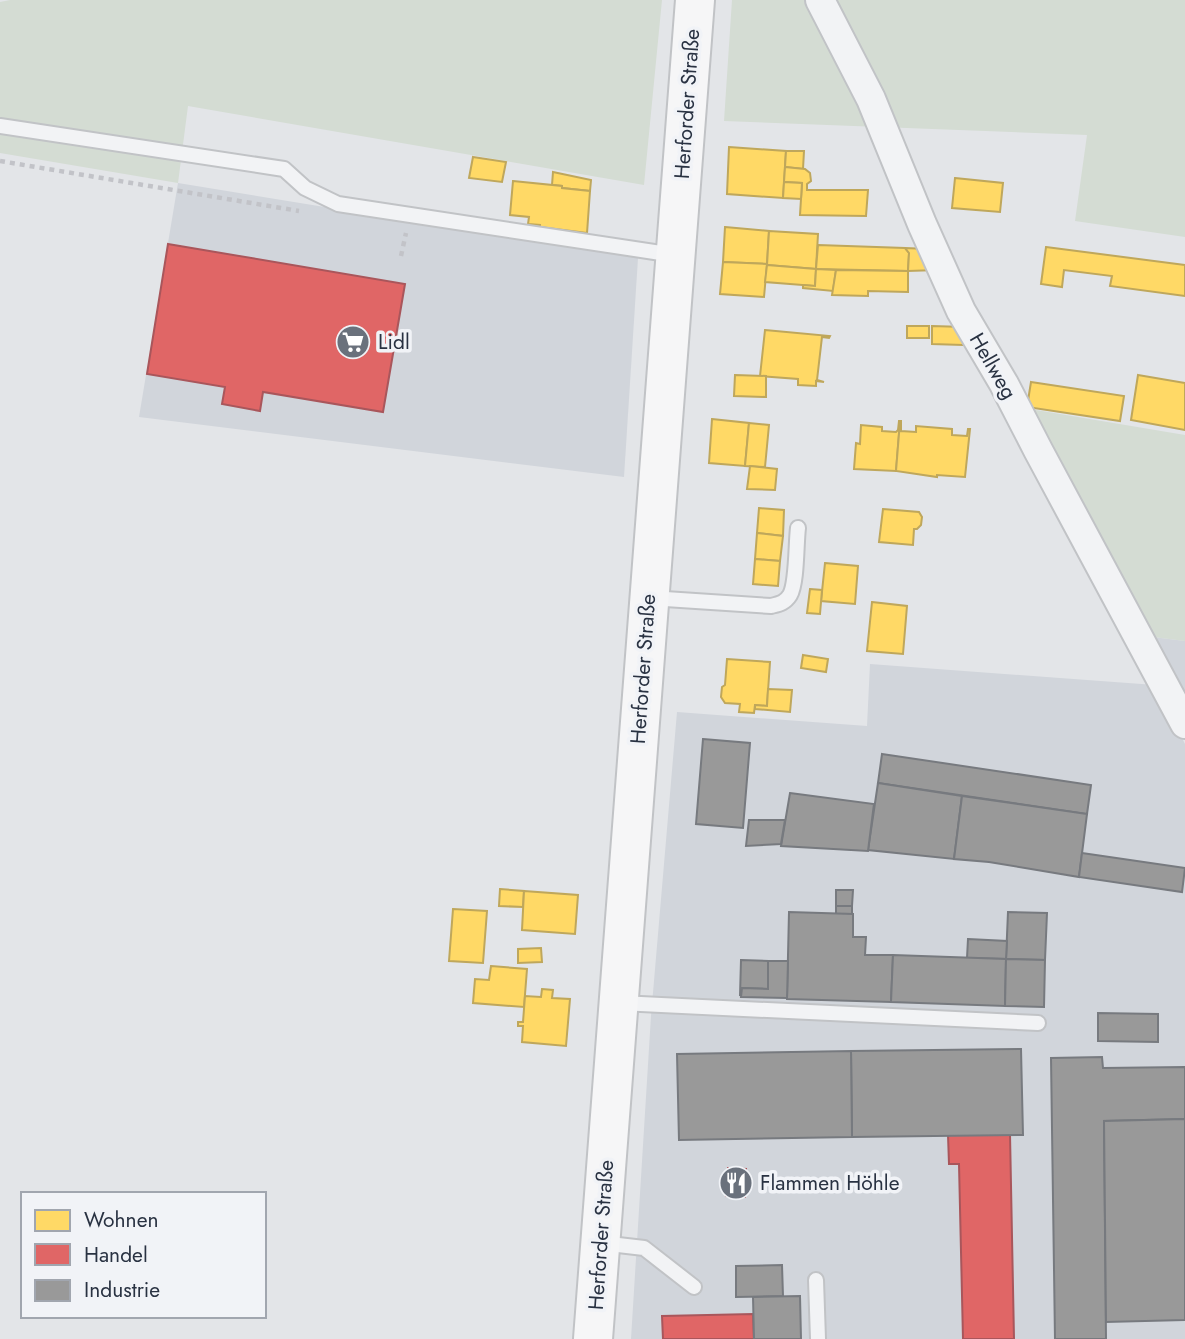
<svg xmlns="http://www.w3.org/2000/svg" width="1185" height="1339" viewBox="0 0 1185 1339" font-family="Jost,sans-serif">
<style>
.built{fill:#d1d5db}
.green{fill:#d4dcd3}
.homes{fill:#ffd966;stroke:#bfa75b;stroke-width:2}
.shops{fill:#e06666;stroke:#a9565b;stroke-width:2}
.industry{fill:#999;stroke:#777a7f;stroke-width:2}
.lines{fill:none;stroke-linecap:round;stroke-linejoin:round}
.lane-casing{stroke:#c1c3c6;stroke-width:18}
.street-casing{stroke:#c1c3c6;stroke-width:32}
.secondary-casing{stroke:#c1c3c6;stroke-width:42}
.path{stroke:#c2c3c8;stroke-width:4.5;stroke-dasharray:5 5;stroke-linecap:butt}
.lane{stroke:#f2f3f5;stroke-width:14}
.street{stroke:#f2f3f5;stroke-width:28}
.secondary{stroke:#f6f6f7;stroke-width:38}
.labels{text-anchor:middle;stroke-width:7;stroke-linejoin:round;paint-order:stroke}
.street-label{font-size:21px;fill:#293242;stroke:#f1f3f7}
.poi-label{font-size:21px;fill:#293242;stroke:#f1f3f7;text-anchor:start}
</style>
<rect width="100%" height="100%" fill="#e3e5e8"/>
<!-- built -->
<g class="built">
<polygon points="178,183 638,258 624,477 139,417"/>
<polygon points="1153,637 1185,641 1185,697"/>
<polygon points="870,664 1155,685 1185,744 1185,1339 631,1339 651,1016 677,712 867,726"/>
</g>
<!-- green -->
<g class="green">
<polygon points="10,0 662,0 644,185 188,106 178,183 0,153 0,2"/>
<polygon points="732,0 1185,0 1185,237 1075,221 1087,135 724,121"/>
<polygon points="1030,409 1185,435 1185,641 1153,637"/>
</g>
<!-- homes -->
<g class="homes">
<polygon points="729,147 786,151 783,198 727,194"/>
<polygon points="786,151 804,151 803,169 785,167"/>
<polygon points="473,157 506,162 502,182 469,178"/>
<polygon points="785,167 805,169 810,173 811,181 807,184 807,190 868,190 866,216 800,215 802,183 784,182"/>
<polygon points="553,172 591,180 590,191 562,188 562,186 552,185"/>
<polygon points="955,178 1003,183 1000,212 952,208"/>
<polygon points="513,181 562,186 562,188 590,191 587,233 540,227 540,225 528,224 529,217 510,215"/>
<polygon points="784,182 802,183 801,199 783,198"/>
<polygon points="725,227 769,231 767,264 723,262"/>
<polygon points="769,231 818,234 816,269 767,265"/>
<polygon points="818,245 905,248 909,253 908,271 816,269"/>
<polygon points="1046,247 1185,265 1185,296 1110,286 1112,276 1064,270 1062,287 1041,284"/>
<polygon points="905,248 928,249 937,270 908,271 909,253"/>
<polygon points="723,262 767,264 764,297 720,294"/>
<polygon points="767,265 816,269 815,286 765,282"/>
<polygon points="816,269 836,270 833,291 803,288 803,285 815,286"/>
<polygon points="836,270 908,271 908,292 868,291 868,296 832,295"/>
<rect x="907" y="326" width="22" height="12"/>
<polygon points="932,326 964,327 963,345 932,344"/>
<polygon points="765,330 830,336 829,338 822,337 817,380 824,382 816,381 816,386 798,385 798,379 760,376"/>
<polygon points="735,375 766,376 766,397 734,396"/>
<polygon points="1138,375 1185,383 1185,430 1131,420"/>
<polygon points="1031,382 1124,396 1120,421 1027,407"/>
<polygon points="712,419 749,423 745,466 709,463"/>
<polygon points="899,421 900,421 896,471 854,469 856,443 860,444 861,425 882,427 882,431 896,432 898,430"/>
<polygon points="900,421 901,421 901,431 916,432 916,426 952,429 952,435 967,436 968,429 970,429 965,477 937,475 937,477 896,471"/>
<polygon points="749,423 769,425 765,467 745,466"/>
<polygon points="750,466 777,469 775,490 747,489"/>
<polygon points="759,508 784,510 783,536 757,533"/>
<polygon points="883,509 919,512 922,517 921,525 917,529 914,529 913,545 879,542"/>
<polygon points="757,533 783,536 780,561 755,559"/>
<polygon points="755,559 780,561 778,586 753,584"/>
<polygon points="825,563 858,566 855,604 821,601"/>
<polygon points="810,589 822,590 820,614 807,613"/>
<polygon points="872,602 907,606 903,654 867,651"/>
<polygon points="803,655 828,659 826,672 801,668"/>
<polygon points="727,659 770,662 767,706 755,705 754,713 739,712 740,704 725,703 721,697 722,687 725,685"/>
<polygon points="768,689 792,690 790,712 755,709 755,705 767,706"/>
<polygon points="500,889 524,891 523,907 499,906"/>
<polygon points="524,891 578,895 575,934 522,930"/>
<polygon points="453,909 487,911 483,963 449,961"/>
<polygon points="541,948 542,962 518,963 518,949"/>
<polygon points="491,966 527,969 524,1007 473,1003 475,979 489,980"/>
<polygon points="542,989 553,990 552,998 570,999 566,1046 522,1042 523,1026 518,1026 518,1022 523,1022 525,996 541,997"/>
</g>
<!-- shops -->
<g class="shops">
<polygon points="168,244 405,284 383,412 263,392 260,411 222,404 225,387 147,374"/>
<polygon points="1010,1134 1014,1339 963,1339 959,1164 949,1164 948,1135"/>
<polygon points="728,1168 746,1169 745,1197 726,1196"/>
<polygon points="753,1314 754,1339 663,1339 662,1316"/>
</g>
<!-- industry -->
<g class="industry">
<polygon points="703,739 750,743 743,828 696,824"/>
<polygon points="882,754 1091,785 1087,814 878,783"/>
<polygon points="878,783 962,796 954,859 868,850"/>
<polygon points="790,793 874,804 868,851 781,846"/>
<polygon points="962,796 1087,814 1079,877 989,862 954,859"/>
<polygon points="749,820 785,820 781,844 746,846"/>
<polygon points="1082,853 1185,868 1182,892 1079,877"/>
<polygon points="836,890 853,890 852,906 836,906"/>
<rect x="836" y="906" width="16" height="8"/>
<polygon points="789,912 853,914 853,937 866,937 865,955 893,955 891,1002 787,999"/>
<polygon points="1008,912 1047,913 1045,960 1006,959"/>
<polygon points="968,939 1007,941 1006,959 967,958"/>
<polygon points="893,955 1006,959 1005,1006 891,1002"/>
<polygon points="1006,959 1045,960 1044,1007 1005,1006"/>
<polygon points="741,960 768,961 768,989 742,988 740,996"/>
<polygon points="768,961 788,961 787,998 741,997 742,988 768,989"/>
<polygon points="1098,1013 1158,1014 1158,1042 1098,1041"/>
<polygon points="1021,1049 1023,1135 852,1137 851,1051"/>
<polygon points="851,1051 852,1137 679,1140 677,1054"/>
<polygon points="1102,1057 1103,1068 1185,1067 1185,1119 1104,1121 1106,1339 1055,1339 1051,1058"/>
<polygon points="1185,1119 1185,1320 1106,1322 1104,1121"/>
<polygon points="782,1265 783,1296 736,1297 736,1266"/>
<polygon points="800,1296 801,1339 754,1339 753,1297"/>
</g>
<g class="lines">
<defs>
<g id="lane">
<polyline points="0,126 284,169 305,188 338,204 674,255"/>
<path d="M650,598L771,606C779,604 785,603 790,595C797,583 796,543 798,528"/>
<polyline points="620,1003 1038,1023"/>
<polyline points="601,1243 644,1248 694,1287"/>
<polyline points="816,1280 818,1339"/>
</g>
<polyline id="street" points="820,0 871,99 922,224 961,311 1004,384 1038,450 1185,724"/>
<polyline id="secondary" points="593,1339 695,0"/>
</defs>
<!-- lane casing -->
<use href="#lane" class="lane-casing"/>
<!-- street casing -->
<use href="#street" class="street-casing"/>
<!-- secondary casing -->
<use href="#secondary" class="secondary-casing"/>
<!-- path -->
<g class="path">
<polyline points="0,161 299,211"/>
<polyline points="401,256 406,233"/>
</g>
<!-- lane -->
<use href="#lane" class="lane"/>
<!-- street -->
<use href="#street" class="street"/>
<!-- secondary -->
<use href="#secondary" class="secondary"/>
</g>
<!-- icons -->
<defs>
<symbol id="supermarket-disc" viewBox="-11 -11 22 22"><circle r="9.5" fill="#6a717c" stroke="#f1f3f7"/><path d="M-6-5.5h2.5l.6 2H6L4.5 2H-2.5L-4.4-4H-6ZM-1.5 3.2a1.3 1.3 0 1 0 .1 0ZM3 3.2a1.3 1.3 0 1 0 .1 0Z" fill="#fff"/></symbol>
<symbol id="restaurant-disc" viewBox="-11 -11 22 22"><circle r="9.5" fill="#6a717c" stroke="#f1f3f7"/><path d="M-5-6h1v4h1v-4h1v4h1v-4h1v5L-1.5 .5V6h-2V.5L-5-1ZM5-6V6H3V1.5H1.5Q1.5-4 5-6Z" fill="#fff"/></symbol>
</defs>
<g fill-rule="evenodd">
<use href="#supermarket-disc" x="334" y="323" width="38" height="38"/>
<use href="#restaurant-disc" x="717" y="1164" width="38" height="38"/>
</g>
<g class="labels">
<!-- street labels -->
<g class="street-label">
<text transform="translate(687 104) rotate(-86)" y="7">Herforder Straße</text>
<text transform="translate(993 366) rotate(60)" y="7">Hellweg</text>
<text transform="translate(643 669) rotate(-86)" y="7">Herforder Straße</text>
<text transform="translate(601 1235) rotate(-86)" y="7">Herforder Straße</text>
</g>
<!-- poi labels -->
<g class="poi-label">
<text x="378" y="349">Lidl</text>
<text x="760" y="1190">Flammen Höhle</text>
</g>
</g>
<!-- legend -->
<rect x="21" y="1192" width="245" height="126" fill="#f1f3f7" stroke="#a1a6af" stroke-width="2"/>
<rect x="35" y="1210" width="35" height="21" fill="#ffd966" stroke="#a1a6af" stroke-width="2"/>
<text x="84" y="1227" font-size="21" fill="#293242">Wohnen</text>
<rect x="35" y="1244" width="35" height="21" fill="#e06666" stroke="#a1a6af" stroke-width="2"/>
<text x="84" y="1262" font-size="21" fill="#293242">Handel</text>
<rect x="35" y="1280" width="35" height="21" fill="#999999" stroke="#a1a6af" stroke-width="2"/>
<text x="84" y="1297" font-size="21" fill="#293242">Industrie</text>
</svg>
